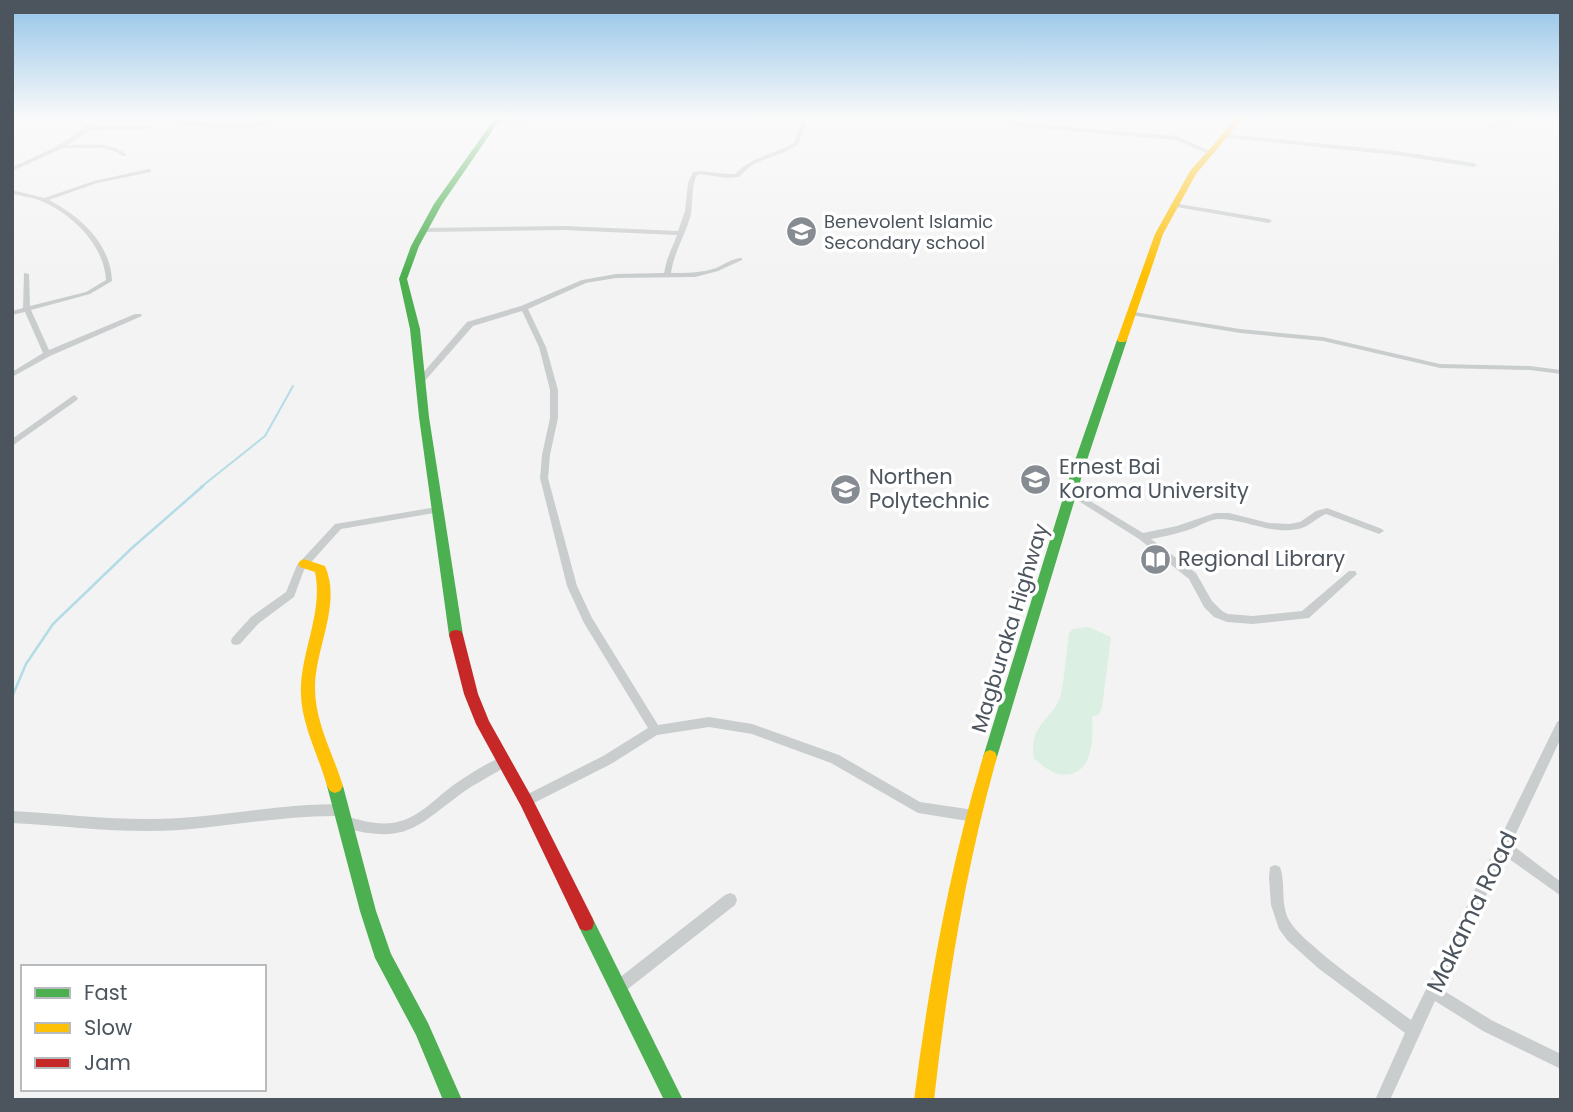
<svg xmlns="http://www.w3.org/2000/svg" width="1573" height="1112" viewBox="0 0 1573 1112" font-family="Poppins,sans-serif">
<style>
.green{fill:#dbefe2}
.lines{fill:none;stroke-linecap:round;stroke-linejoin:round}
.stream-far1{stroke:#b4dce7;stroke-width:2}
.stream{stroke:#b4dce7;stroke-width:2.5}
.street{fill:#cacdce;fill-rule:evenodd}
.fast{fill:#4caf50;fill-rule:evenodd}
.slow{fill:#ffc107;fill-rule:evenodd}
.jam{fill:#c62828;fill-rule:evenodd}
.labels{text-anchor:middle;stroke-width:7;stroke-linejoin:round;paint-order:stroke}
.far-poi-label{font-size:18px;fill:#4c545d;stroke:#fff;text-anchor:start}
.poi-label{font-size:21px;fill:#4c545d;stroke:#fff;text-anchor:start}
.street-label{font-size:21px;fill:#4c545d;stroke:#fff}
.near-street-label{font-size:24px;fill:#4c545d;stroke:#fff}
</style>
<rect width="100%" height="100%" fill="#f3f3f3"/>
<!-- green -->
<path class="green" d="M1088,627L1111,637L1102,708L1099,714L1092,717C1094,741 1092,780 1058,774C1050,772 1041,764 1034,759C1028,723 1054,720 1061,694C1065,675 1066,653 1069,633L1073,629Z"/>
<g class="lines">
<!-- stream-far1 -->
<polyline class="stream-far1" points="201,487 265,436 293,386"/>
<!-- stream -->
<polyline class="stream" points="12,697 26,664 53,624 132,548 203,486"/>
<!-- street -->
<g class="street">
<path d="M94,118H100L91,127L149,125L152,127L149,129L88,131L68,145C88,145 109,141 126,154V156H122L116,152L104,148H63L12,171V167C42,154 71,142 94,118Z"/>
<path d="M178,118H184L185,121C206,123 226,126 247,124C258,124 269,118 280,118C253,135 215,127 185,125L179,123Z"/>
<polygon points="551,118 584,118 581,120 498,124 495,122 498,120"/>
<path d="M802,118H808L798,145L782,153L753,164L739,177L726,178L700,174L697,175C691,187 693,200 691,214C686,234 674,252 671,273C686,273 701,273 716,268C725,264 733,258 742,258V260L718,271L695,277L616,278L586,283L528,309L546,347L558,390V418L550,455L548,478L577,586L592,618L658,725L709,717L752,724L839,755L920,802L974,810L978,812L980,816L978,820L974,822L918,813L831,763L752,734L709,727L657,735L611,764L530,805L526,807L522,805L520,801L522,797L603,756L648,728L584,623L567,586L540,478L542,455L550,418V390L539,347L522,311L473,326L423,383H417L416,381L467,322L521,306L582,280L616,274L664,273L667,260L677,235L564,230L425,232L422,230L425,228L564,226L678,231L685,211L688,183L693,172C707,169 721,175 735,174C754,155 772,156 794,143Z"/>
<polygon points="1005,118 1011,118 1015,122 1022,123 1177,136 1211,152 1206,153 1176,140 1022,127 1011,124"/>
<polygon points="1517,118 1525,118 1494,128 1491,126"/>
<polygon points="1223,134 1396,151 1474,163 1477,165 1474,167 1396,155 1221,137 1220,136"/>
<path d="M149,169L151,170V172L97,183L49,200C80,216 111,244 112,281L90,294L31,310L49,350L135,314H141L142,316L50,356L12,377V372L43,353L25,312L12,315V311L23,308L24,273L29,274L30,306L86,292L106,280C104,244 71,213 39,200C30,197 21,196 12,194V190L44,198L94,181Z"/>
<polygon points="1173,203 1269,219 1272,221 1269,223 1171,206 1170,205"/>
<polygon points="1128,311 1240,329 1323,337 1440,364 1530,366 1561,370 1561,374 1530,370 1440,368 1323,341 1240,333 1131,315 1128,315"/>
<polygon points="74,395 78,398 77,400 12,446 12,439"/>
<path d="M1072,490L1143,533L1177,526L1215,513H1229L1269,523L1289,524L1300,522L1316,511L1327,508L1382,529L1384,531L1379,534L1326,514C1316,518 1309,527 1298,529C1271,535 1246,519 1218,519C1207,520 1198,527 1188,530C1176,534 1163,537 1151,539L1196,573L1212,601L1222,611L1228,614L1253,616L1302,611L1349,571H1355L1357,574L1309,618L1253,624L1227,622L1214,617L1204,607L1189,579L1139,539L1069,495L1068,493L1069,491Z"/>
<polygon points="437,507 440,508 442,510 440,512 341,529 304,570 294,597 259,623 240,644 236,645 232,644 231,641 232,638 251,617 286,592 297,565 335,524"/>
<path d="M1561,720V738L1511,844L1561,882V896L1505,856L1441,989L1493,1021L1561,1054V1069L1483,1031L1435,1001L1390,1100H1375L1405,1033L1318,968L1287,940L1279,929L1271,905L1269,878L1270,867L1275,865L1280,867C1286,883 1280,903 1289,920C1296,932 1309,942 1319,951C1348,976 1380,997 1411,1020L1557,722Z"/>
<path d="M504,756L508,757L510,761L508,765C493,775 476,783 462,793C415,828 406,844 344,828L340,826L338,822L340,818L344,816C360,820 376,825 392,823C416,820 434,800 452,786C468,775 486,763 504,756Z"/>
<path d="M341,804L345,806L347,810L345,814L341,816C286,815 234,826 180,830C124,834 68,826 12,823V811C68,814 124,822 180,818C234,814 286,804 341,804Z"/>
<polygon points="730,893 735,895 737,900 735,905 624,992 619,994 614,992 612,987 614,982 725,895"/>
</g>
<!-- fast -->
<g class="fast">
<polygon points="495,118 501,118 442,204 419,246 407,279 420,329 429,417 463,635 461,639 456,640 451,639 449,635 419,417 410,329 399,279 411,246 434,204"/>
<polygon points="1122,337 1127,340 1084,469 997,757 995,762 990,764 985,762 983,757 1072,469 1117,340"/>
<polygon points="335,779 340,781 343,786 376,911 391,954 428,1023 462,1100 443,1100 416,1035 375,958 360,911 327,786 330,781"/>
<polygon points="586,915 592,917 683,1100 664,1100 580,929 578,923 580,917"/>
</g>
<!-- slow -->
<g class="slow">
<polygon points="1237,118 1243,118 1196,174 1163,234 1127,340 1125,342 1119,342 1117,340 1155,234 1190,171"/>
<path d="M304,559L325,566C342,604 315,648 315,688C315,723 333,753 343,786L340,791L335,793L330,791L327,786C318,753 299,721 301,686C303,647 323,611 315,572L300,567L298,564L300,561Z"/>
<path d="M990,750L995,752L997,757C965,870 947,984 934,1100H914C929,983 949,869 983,757L985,752Z"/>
</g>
<!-- jam -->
<polygon class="jam" points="456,630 461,631 463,635 478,694 489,721 531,796 592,917 594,923 592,929 586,931 580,929 521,806 476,724 464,694 449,635 451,631"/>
</g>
<!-- sky -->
<linearGradient id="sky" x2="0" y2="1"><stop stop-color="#93c4e8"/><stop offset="0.43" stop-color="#fafafa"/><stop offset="1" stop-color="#fafafa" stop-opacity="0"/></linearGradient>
<rect width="1573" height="274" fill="url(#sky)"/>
<!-- icons -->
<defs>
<symbol id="school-disc" viewBox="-11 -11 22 22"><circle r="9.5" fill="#868c92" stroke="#fff"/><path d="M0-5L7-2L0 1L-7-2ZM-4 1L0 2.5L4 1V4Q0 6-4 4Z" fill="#fff"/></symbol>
<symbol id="university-disc" viewBox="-11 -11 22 22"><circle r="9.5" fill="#868c92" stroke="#fff"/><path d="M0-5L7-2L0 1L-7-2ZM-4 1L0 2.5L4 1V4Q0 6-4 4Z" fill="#fff"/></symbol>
<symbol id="library-disc" viewBox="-11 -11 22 22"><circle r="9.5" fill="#868c92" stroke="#fff"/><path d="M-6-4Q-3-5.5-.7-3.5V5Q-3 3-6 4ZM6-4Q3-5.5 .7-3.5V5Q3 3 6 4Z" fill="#fff"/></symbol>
</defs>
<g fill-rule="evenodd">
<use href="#school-disc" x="784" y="214" width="35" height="35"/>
<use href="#university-disc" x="1018" y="462" width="35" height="35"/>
<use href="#school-disc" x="828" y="472" width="35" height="35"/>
<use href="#library-disc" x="1138" y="542" width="35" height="35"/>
</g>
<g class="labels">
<!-- far-poi labels -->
<g class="far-poi-label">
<text x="824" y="228">Benevolent Islamic<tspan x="824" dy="21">Secondary school</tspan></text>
</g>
<!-- poi labels -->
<g class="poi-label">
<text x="1059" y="474">Ernest Bai<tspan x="1059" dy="24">Koroma University</tspan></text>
<text x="869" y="484">Northen<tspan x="869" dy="24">Polytechnic</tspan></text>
<text x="1178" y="566">Regional Library</text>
</g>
<!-- street labels -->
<g class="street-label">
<text transform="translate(1010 628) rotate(-73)" y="7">Magburaka Highway</text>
</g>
<!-- near-street labels -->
<g class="near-street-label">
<text transform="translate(1472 912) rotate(-64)" y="8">Makama Road</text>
</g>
</g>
<!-- border -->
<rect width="1573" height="1112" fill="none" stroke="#4c545d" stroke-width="28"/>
<!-- legend -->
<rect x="21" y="965" width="245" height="126" fill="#ffffff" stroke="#b7bbbe" stroke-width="2"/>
<rect x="35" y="988" width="35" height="10" fill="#4caf50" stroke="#b7bbbe" stroke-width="2"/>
<text x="84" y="1000" font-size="21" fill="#4c545d">Fast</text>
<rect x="35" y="1023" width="35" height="10" fill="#ffc107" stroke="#b7bbbe" stroke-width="2"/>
<text x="84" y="1035" font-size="21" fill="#4c545d">Slow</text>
<rect x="35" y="1058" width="35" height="10" fill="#c62828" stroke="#b7bbbe" stroke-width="2"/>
<text x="84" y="1070" font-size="21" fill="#4c545d">Jam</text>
</svg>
